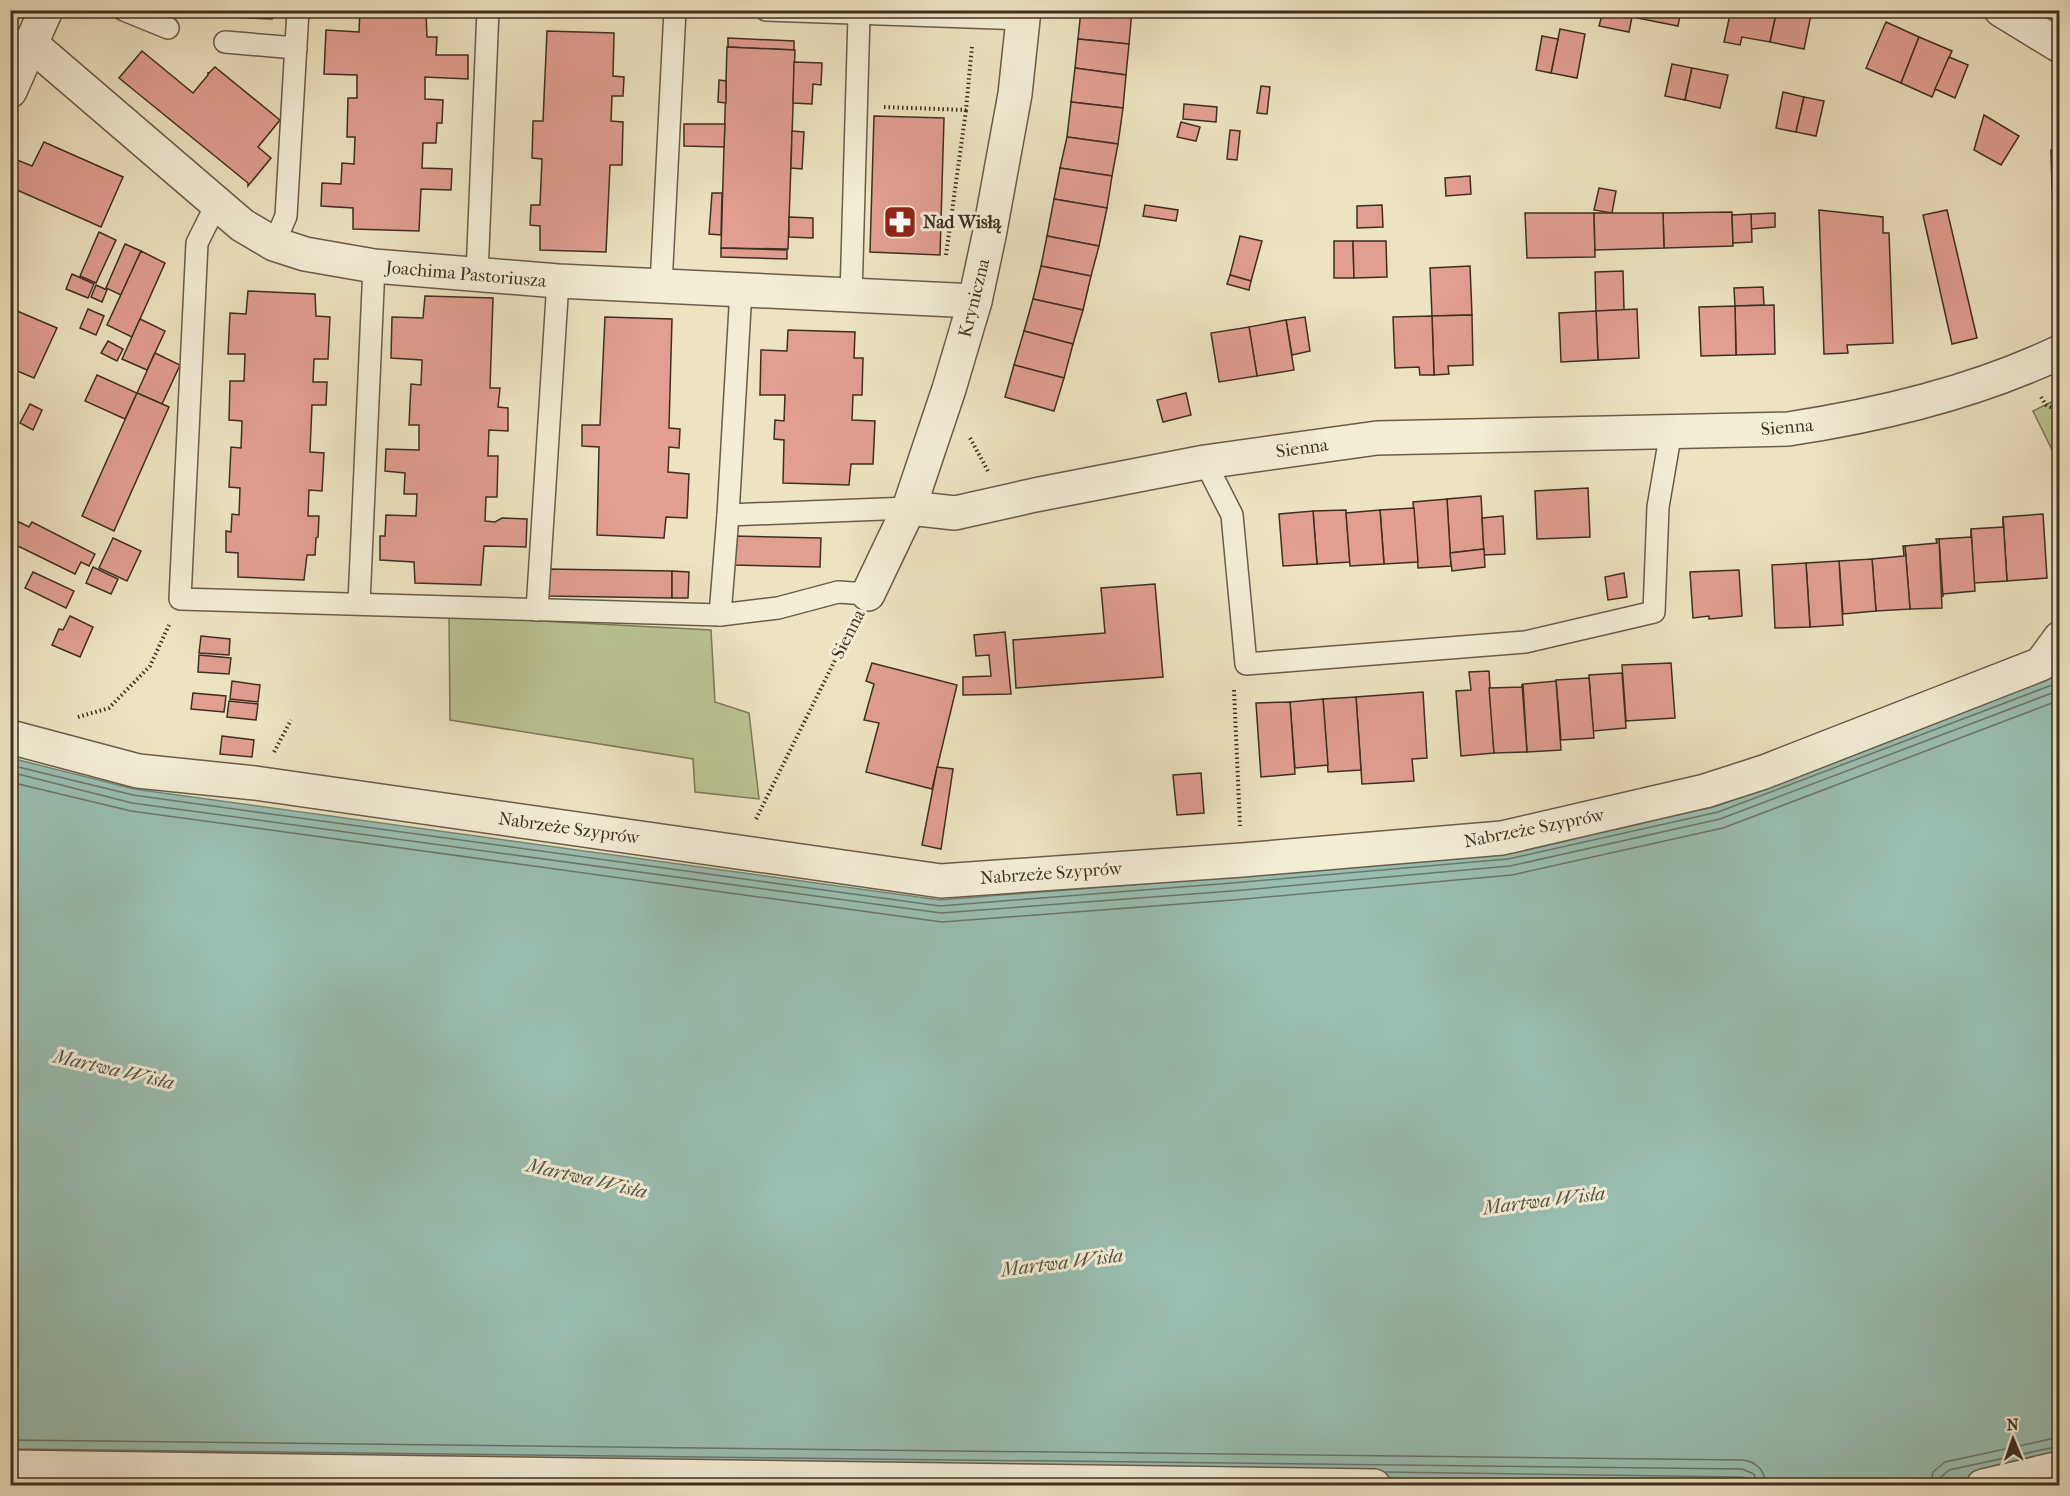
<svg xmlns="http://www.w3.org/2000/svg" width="2070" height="1496" viewBox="0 0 2070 1496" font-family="'IM FELL French Canon',serif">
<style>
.green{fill:#bac391;stroke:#7c795a;stroke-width:1.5}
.water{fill:#99beb1;stroke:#758578;stroke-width:1.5}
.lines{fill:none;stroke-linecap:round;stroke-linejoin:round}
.shore{stroke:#6c766a;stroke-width:1.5}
.building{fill:#e19e91;stroke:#3f2f22;stroke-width:1.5}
.lane-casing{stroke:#6a5c4a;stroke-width:24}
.street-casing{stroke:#6a5c4a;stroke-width:36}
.path{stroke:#3f2f22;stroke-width:4;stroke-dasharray:1.5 3;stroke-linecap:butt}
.lane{stroke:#f3edd6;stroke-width:21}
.street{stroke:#f3edd6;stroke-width:33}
.labels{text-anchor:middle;stroke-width:6;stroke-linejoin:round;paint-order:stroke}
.poi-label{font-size:18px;font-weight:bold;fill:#3f2f22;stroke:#f3edd6;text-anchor:start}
.street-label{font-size:18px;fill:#3f2f22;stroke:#f3edd6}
.water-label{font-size:20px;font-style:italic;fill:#565346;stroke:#f3edd6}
</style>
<rect width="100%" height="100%" fill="#ede3c0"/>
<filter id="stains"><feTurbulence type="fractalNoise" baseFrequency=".00333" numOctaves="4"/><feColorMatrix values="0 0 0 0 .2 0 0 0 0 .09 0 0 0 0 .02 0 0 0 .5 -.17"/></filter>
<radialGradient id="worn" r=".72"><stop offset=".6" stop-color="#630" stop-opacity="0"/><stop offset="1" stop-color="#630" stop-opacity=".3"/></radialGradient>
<!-- green -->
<g class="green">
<polygon points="2059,398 2059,464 2033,411"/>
<polygon points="449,616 711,630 715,702 749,713 759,799 695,792 693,759 450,720"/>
</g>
<!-- water -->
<polygon class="water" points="2059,675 2059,1459 1943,1485 11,1462 11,758 134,789 940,900 1231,877 1507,853 1717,806"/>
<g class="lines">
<!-- shore -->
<g class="shore">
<polyline points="10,765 133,795 940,906 1232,883 1508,859 1718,812 2060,682"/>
<polyline points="10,772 132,803 941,913 1232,891 1510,866 1720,819 2060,690"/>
<polyline points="10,782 131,811 942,922 1233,900 1512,875 1723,828 2060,700"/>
<path d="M10,1440L1743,1460C1757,1462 1765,1471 1766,1486"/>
<polyline points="10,1449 1742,1469 1754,1474 1757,1486"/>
<polyline points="1385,1472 1742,1477 1748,1479 1750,1486"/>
<polyline points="1930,1486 1933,1472 1945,1462 2060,1437"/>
<polyline points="1939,1486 1941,1477 1949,1470 2060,1446"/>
</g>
</g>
<!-- building -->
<g class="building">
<polygon points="210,10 272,10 272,19 210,16"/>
<polygon points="360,10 426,13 427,37 437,37 436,55 468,55 468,79 425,77 425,99 443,100 442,123 437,123 436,143 423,143 422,168 452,169 451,190 421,189 419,231 353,229 353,208 321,206 322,183 341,184 342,163 354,164 355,137 347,137 348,98 357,98 357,75 324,74 326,30 359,32"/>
<polygon points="1081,10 1132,10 1129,44 1078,39"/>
<polygon points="1298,10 1327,10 1326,16"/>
<polygon points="1599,10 1633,10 1632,17"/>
<polygon points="1633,10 1681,10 1678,26 1632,17"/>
<polygon points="1731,10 1777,10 1770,42 1742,37 1740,45 1724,42"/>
<polygon points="1777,10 1812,10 1804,49 1770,42"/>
<polygon points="1603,11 1632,17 1629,32 1599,26"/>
<polygon points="1886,22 1919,37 1901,83 1866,68"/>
<polygon points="1560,29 1585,34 1577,78 1551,73"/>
<polygon points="547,31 614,33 613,76 624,77 623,96 612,96 611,121 623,122 622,165 610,165 606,252 540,250 540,226 530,225 531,205 540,205 542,159 532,158 533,121 543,121"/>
<polygon points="1542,36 1558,39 1551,73 1536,70"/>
<polygon points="1919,37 1952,51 1932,97 1901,83"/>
<polygon points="728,38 794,41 794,50 728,47"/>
<polygon points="1078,39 1129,44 1126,75 1075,68"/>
<polygon points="727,47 795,50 788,249 721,248"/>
<polygon points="142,51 193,93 208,75 208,72 208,74 215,67 280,120 258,147 271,158 248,186 248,183 119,78"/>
<polygon points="1949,57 1968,65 1955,98 1935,89"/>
<polygon points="794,62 822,63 821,85 813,84 812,104 793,103"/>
<polygon points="1672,64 1692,68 1685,100 1665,96"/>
<polygon points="1075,68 1126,75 1123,108 1071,102"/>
<polygon points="1692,68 1728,75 1720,108 1685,100"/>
<polygon points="719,80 726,81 726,103 718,102"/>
<polygon points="1261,86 1270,87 1267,114 1257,113"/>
<polygon points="1783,92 1804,97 1796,132 1776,128"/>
<polygon points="1804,97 1824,101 1816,136 1796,132"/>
<polygon points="1071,102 1123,108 1118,144 1067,137"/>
<polygon points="1184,104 1217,107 1216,122 1183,119"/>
<polygon points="1984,115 2019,136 2001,165 1974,150"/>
<polygon points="874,116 944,118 940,255 870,252"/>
<polygon points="1181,122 1200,127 1196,141 1177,137"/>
<polygon points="684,124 725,124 724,147 684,146"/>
<polygon points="1230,130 1240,131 1237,160 1227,159"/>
<polygon points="792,131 804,132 802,169 791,168"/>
<polygon points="1067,137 1118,144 1112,176 1060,168"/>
<polygon points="44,142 123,177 101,227 10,187 10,157 32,166"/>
<polygon points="2060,149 2060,185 2052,186 2051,150"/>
<polygon points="1060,168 1112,176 1107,208 1054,199"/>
<polygon points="1470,176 1471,194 1446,196 1445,178"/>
<polygon points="2060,185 2060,220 2054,220 2052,186"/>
<polygon points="1599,188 1616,191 1612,213 1594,210"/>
<polygon points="712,193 722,193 721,235 709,234"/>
<polygon points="1054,199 1107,208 1099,246 1047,236"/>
<polygon points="1145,205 1178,210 1176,221 1143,216"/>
<polygon points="1382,205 1383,227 1357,228 1357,206"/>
<polygon points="1819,210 1883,217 1883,233 1889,233 1893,343 1847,345 1848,353 1824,354"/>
<polygon points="1947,210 1977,338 1952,344 1923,215"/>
<polygon points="1732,212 1733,246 1664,248 1663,213"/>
<polygon points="1525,213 1594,213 1595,257 1527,258"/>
<polygon points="1594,213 1663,213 1664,248 1595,250"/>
<polygon points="1775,213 1775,227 1751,229 1751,214"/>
<polygon points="1751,214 1752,242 1733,243 1732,215"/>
<polygon points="789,217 813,218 813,238 789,237"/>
<polygon points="2054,220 2060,220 2060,255 2056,256"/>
<polygon points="99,232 116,240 96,283 80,276"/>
<polygon points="1047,236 1099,246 1091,276 1041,266"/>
<polygon points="1240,236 1262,241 1251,281 1230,275"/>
<polygon points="1334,241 1353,241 1354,278 1334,278"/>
<polygon points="1353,241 1386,241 1387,277 1354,278"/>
<polygon points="125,244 141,251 121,295 106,288"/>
<polygon points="721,248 787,250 787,259 721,257"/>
<polygon points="141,251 165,263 132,337 107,325"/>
<polygon points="1041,266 1091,276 1083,310 1033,299"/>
<polygon points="1470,266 1472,315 1432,316 1430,268"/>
<polygon points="1623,271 1624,310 1596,311 1595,272"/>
<polygon points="72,274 94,284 88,298 66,289"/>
<polygon points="1230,275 1251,281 1249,290 1227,284"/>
<polygon points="96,285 107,290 102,302 91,297"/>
<polygon points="1763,287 1764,305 1735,306 1734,288"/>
<polygon points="248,291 315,294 316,316 330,317 328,359 314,359 313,382 327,382 326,405 312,405 310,452 324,453 322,491 309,490 308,516 319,516 318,537 316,538 315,555 307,555 304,580 238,577 238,553 226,552 226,531 231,532 232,514 239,515 240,488 229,487 231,447 241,448 242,421 229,420 230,381 244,381 245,354 228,354 230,313 246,314"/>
<polygon points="425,296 493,298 490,388 500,388 498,407 508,408 508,431 489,430 488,456 498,456 497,497 486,497 485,521 495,522 502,518 527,519 526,547 484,546 481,585 415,583 414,562 380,560 380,536 385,536 386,515 416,516 417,494 404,494 405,473 385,471 386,449 419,450 419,425 409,425 411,384 421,385 422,360 391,358 392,317 423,318"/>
<polygon points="1033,299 1083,310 1073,344 1024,331"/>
<polygon points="1774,305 1775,354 1736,355 1735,306"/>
<polygon points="1735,306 1736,355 1701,356 1699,307"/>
<polygon points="10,308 57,328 34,378 10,368"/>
<polygon points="88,309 104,316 96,335 80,328"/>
<polygon points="1637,309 1639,358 1598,360 1596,311"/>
<polygon points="1596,311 1598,360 1561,362 1559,313"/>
<polygon points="1472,315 1473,365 1448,366 1449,374 1434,375 1432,316"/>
<polygon points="1432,316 1434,375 1420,375 1419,367 1395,368 1393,317"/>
<polygon points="605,317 672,319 669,428 680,429 679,448 669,447 668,472 689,474 687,518 666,517 664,538 597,535 599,447 582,446 582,425 600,425"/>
<polygon points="1305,317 1310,351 1292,355 1286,320"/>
<polygon points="140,319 165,331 147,370 122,359"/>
<polygon points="1286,320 1294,370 1257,376 1249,327"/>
<polygon points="1249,327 1257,376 1219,382 1211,333"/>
<polygon points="788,330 855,332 854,358 863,358 862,395 853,395 852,420 875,421 873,464 851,464 849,485 783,483 784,440 774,439 775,420 784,421 785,395 760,395 761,350 787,351"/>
<polygon points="1024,331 1073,344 1064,378 1014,365"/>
<polygon points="108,341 123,349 117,361 101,353"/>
<polygon points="155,353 180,365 162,404 137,393"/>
<polygon points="1014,365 1064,378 1054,411 1005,397"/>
<polygon points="97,375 137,393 125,419 85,401"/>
<polygon points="137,393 169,407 114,531 82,516"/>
<polygon points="1186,393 1191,415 1163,422 1157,400"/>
<polygon points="30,404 42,410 33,430 20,423"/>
<polygon points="1588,488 1590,537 1537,539 1535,491"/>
<polygon points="1481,496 1484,549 1450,553 1447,499"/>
<polygon points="1447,499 1451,566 1418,568 1413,502"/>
<polygon points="1414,508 1418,562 1384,564 1380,510"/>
<polygon points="1346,510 1350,562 1317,564 1313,511"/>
<polygon points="1380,510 1384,564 1350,566 1346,513"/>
<polygon points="1313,511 1317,564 1283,566 1279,514"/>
<polygon points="2043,514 2047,578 2007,581 2003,517"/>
<polygon points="1503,516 1505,554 1484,555 1482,518"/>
<polygon points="2003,517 2007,581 1974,583 1971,529 2003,527"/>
<polygon points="19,522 29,527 32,522 95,554 89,566 81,562 75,574 20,547 10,544 10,538"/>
<polygon points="1971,529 1975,591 1943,594 1943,597 1939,539 1971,537"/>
<polygon points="734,536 821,538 820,567 733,565"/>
<polygon points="113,538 141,551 127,581 99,568"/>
<polygon points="1936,539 1939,539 1942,608 1910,609 1905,546 1937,543"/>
<polygon points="1903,546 1905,546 1910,609 1876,611 1872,559 1904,556"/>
<polygon points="1484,549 1485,567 1452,571 1450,553"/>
<polygon points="1872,559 1876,611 1843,614 1839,561"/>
<polygon points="1839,561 1843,625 1810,627 1806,563"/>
<polygon points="1806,563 1810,627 1775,628 1772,565"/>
<polygon points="93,567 118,579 111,594 86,583"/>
<polygon points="547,569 672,571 672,598 547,596"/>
<polygon points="1739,570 1742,616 1709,619 1709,616 1693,618 1690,572"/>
<polygon points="672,571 689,572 688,598 672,598"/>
<polygon points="33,572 74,591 66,608 25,588"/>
<polygon points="1624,573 1627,597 1608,600 1605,577"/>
<polygon points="1155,584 1163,677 1016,688 1013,640 1105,633 1101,588"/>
<polygon points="70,616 93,627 80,657 52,645 59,629 63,630"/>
<polygon points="1005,632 1011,694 963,695 963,677 991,676 989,655 976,656 974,635"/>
<polygon points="201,636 230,639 229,655 199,653"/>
<polygon points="199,655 231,658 229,674 198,672"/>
<polygon points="872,663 957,685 932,789 866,772 879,723 864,720 874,684 866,681"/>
<polygon points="1671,663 1675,718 1626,721 1622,665"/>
<polygon points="1489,671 1494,753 1461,756 1456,691 1471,690 1469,672"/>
<polygon points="1622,673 1626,728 1593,731 1589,675"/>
<polygon points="1589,678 1594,738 1561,740 1556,680"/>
<polygon points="232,681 260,685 258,702 230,699"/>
<polygon points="1556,681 1561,750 1527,752 1523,684"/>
<polygon points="1522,684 1527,752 1494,753 1489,688 1522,687"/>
<polygon points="1423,692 1427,758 1412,759 1414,781 1362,784 1356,697"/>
<polygon points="193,693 226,696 224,712 191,709"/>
<polygon points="1356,697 1361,770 1328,772 1323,699"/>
<polygon points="1323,699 1328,765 1295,768 1290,702"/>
<polygon points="229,701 258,704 256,720 227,717"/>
<polygon points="1290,702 1295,774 1261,777 1256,703"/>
<polygon points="222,736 254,740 252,757 220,754"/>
<polygon points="937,767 953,769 941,849 922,845"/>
<polygon points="1201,773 1204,813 1177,815 1173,775"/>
</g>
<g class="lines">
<defs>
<g id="lane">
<polyline points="124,10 168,28"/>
<polyline points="766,10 1023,19"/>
<polyline points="225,42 296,48"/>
<polyline points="217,203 197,243 180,599 720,615 778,608 838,592 868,594"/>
<polyline points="274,244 286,216 298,10"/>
<polyline points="477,274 488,10"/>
<polyline points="661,285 675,10"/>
<polyline points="851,296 859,15"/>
<polyline points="1205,462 1232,515 1246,664 1525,642 1654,612 1658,507 1671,431"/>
<polyline points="728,515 909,508"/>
<polyline points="359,603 374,266"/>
<polyline points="537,610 558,281"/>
<polyline points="720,615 728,515 741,290"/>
</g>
<g id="street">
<polyline points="2001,10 2060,46"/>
<polyline points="31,44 242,225 274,244 305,254 374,266 558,281 975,301"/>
<polyline points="10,91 46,10"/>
<path d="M909,508L955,513L1035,495L1205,462L1377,438L1788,429C1881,415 1974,393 2060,352"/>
<polyline points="868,594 909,508 949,389 975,301 989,236 1015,94 1024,10"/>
<polyline points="10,737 138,771 255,783 941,881 1242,860 1502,838 1705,791 1764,772 2041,664 2060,638"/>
<polyline points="10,1467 1374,1486"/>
<polyline points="1983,1486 2060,1468"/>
</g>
</defs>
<!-- lane casing -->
<use href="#lane" class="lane-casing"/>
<!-- street casing -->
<use href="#street" class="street-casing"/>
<!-- path -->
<g class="path">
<polyline points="1958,10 1968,15"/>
<polyline points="884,107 966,110 972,46"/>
<polyline points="946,255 966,110"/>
<polyline points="2041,397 2046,405 2060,412"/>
<polyline points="970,438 988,471"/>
<polyline points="1234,690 1240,826"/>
<polyline points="78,717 109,708 150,666 169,625"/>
<polyline points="274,752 291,720"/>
<polyline points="756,819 853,624"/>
</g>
<!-- lane -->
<use href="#lane" class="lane"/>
<!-- street -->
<use href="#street" class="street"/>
</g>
<!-- icons -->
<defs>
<symbol id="pharmacy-square" viewBox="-11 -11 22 22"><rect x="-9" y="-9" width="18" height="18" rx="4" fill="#8f2418" stroke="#f3edd6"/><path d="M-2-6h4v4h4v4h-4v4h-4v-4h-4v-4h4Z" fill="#fff"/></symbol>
</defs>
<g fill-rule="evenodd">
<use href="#pharmacy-square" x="881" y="203" width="38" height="38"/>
</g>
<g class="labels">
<!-- poi labels -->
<g class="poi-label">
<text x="923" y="228">Nad Wisłą</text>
</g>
<!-- street labels -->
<g class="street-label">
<text transform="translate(466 274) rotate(5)" y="6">Joachima Pastoriusza</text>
<text transform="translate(974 298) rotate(-76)" y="6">Kryniczna</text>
<text transform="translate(1787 427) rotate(-5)" y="6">Sienna</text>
<text transform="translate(1302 448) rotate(-8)" y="6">Sienna</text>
<text transform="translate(848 634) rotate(-63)" y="6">Sienna</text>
<text transform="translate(569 828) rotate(8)" y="6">Nabrzeże Szyprów</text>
<text transform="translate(1534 828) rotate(-11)" y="6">Nabrzeże Szyprów</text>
<text transform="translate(1051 873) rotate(-4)" y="6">Nabrzeże Szyprów</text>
</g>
<!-- water labels -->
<g class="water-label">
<text transform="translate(114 1069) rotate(13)" y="7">Martwa Wisła</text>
<text transform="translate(587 1178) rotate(13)" y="7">Martwa Wisła</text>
<text transform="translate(1544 1200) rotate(-7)" y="7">Martwa Wisła</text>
<text transform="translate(1062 1262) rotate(-7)" y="7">Martwa Wisła</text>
</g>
</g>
<!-- margin -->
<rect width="2070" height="1496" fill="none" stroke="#ede3c0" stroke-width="36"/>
<rect x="12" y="12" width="2046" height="1472" fill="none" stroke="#3f2f22" stroke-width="3"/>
<rect x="18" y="18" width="2034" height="1460" fill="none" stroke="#3f2f22" stroke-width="1.5"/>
<!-- north arrow -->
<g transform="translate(2013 1439) rotate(358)" stroke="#f3edd6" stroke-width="4.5" paint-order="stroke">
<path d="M0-4.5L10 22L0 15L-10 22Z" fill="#3f2f22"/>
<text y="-9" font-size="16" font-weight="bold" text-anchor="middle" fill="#3f2f22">N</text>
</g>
<rect width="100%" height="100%" filter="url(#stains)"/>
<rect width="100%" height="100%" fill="url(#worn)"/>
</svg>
